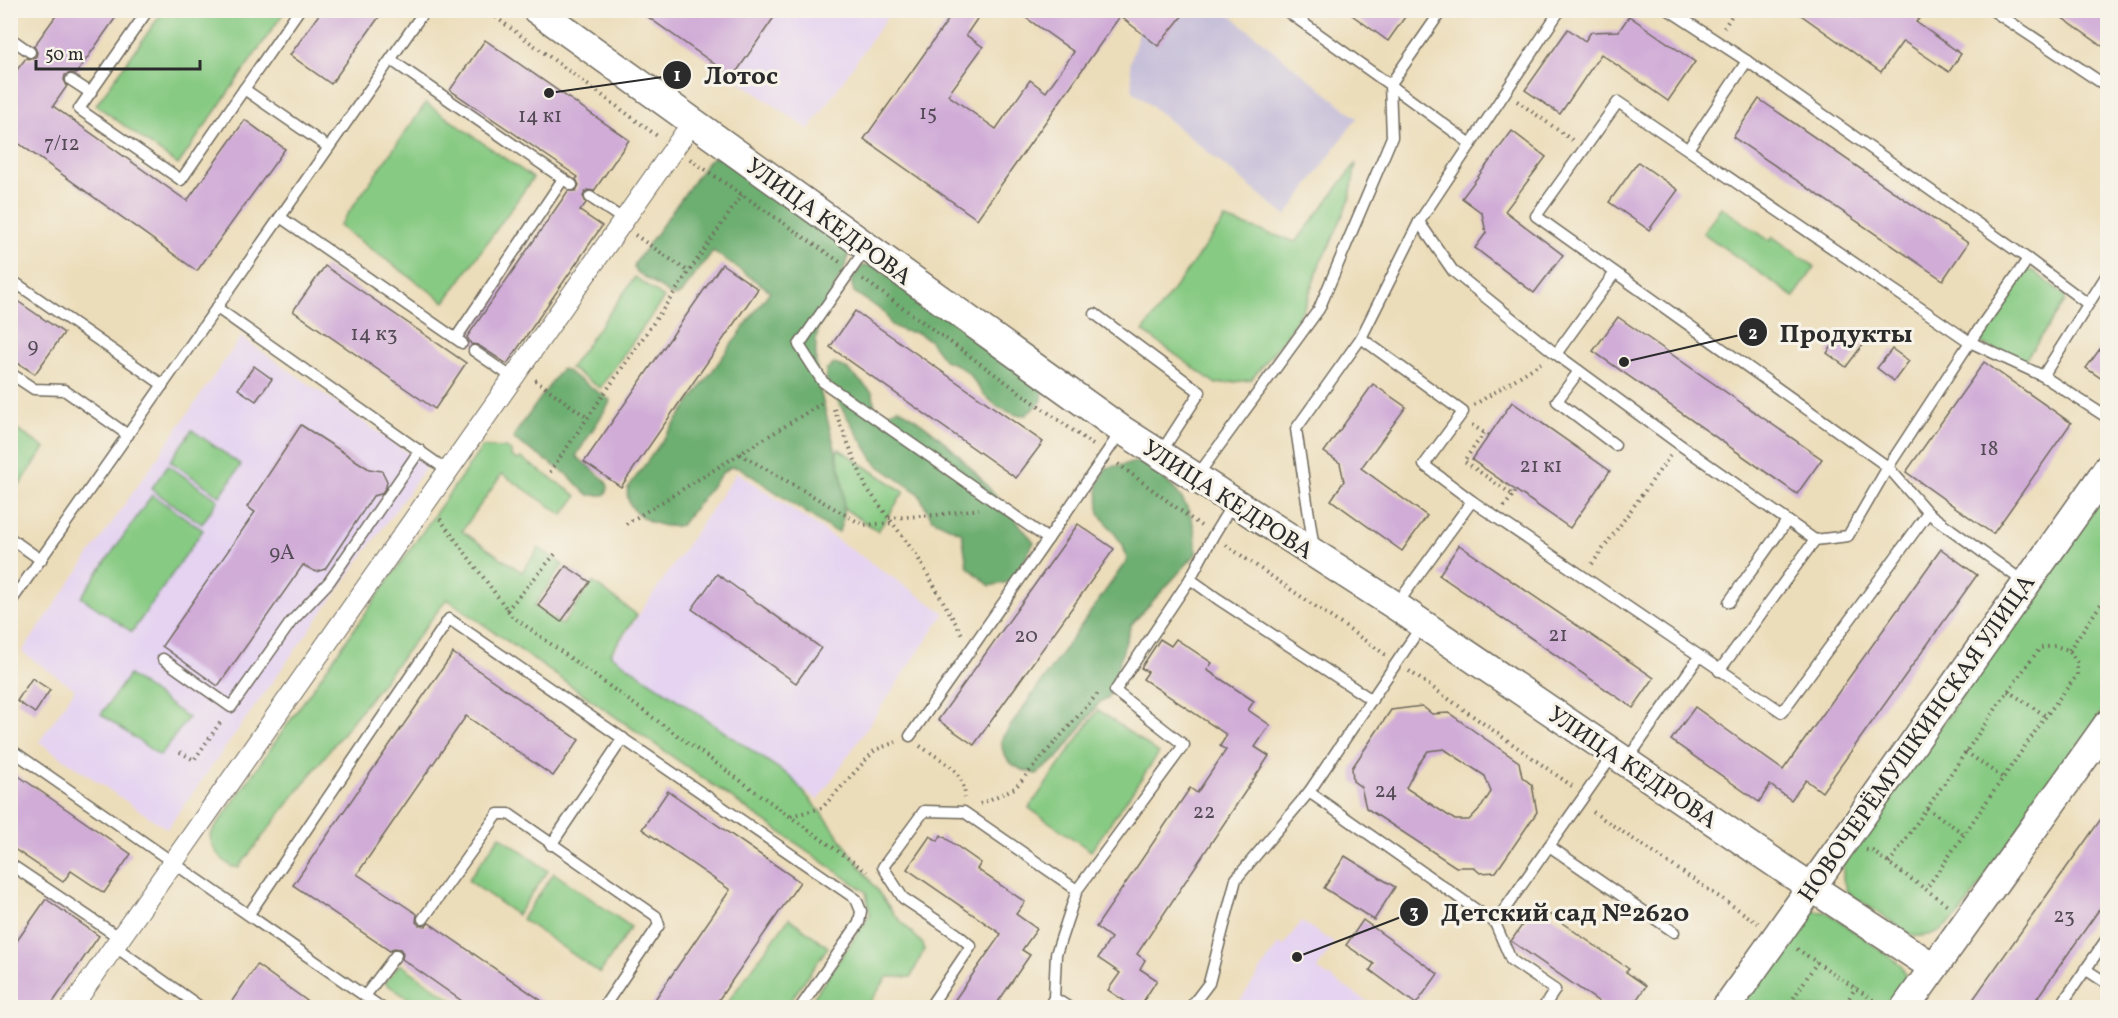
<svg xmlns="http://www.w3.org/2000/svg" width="2118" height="1018" viewBox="0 0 2118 1018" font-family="Vollkorn,serif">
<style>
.built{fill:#e5d3f1}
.industrial{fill:#c7c0d9}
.green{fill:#87ca83;stroke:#597a57;stroke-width:1.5}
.forest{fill:#6dae71;stroke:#4c6c4e;stroke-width:1.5}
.building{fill:#d0acd7;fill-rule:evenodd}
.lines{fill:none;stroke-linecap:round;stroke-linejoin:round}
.lane-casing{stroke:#6f695d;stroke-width:13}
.street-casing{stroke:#6f695d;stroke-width:22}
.secondary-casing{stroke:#6f695d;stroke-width:31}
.path{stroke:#6f695d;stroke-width:4;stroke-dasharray:1.5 4.5;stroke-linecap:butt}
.lane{stroke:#fff;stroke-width:10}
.street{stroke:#fff;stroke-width:20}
.secondary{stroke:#fff;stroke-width:28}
.labels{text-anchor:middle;stroke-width:6;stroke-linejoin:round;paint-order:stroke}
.number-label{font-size:21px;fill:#544b56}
.street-label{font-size:24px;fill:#2b2b2b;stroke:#f7f3e8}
.leader{fill:none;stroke:#2b2b2b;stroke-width:2}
.callout-dot{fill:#2b2b2b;stroke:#f7f3e8;stroke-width:2}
.mark-label{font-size:18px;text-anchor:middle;font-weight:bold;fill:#fff}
.callout-label{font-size:26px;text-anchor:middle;font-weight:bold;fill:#2b2b2b;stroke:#f7f3e8;stroke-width:6;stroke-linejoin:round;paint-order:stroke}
</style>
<rect width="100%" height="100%" fill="#f7f3e8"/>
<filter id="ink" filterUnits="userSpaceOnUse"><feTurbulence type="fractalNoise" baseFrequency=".0167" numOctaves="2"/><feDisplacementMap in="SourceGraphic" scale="12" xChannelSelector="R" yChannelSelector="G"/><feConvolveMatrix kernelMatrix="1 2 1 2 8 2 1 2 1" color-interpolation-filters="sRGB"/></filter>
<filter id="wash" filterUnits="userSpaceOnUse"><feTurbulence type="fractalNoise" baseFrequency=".008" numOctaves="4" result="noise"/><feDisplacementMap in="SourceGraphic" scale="24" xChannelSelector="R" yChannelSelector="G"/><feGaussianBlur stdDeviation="1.35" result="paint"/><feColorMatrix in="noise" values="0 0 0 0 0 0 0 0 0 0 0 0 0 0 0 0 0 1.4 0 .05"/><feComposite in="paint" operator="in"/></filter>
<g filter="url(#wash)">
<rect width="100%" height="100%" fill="#ecddba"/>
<!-- built -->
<g class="built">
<polygon points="779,11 891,11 809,130 733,77"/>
<polygon points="241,337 427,466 167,829 39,742 75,689 22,652"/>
<polygon points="737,472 945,613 818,800 609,658"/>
<polygon points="1301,921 1334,943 1317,969 1376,1007 1236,1007 1279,943 1284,946"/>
</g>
<!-- industrial -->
<polygon class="industrial" points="1154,11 1225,11 1357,118 1286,216 1133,91 1130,63 1139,32"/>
<!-- green -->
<g class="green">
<polygon points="164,10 285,11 178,165 96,105"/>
<polygon points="426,103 533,178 445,302 339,226"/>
<polygon points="1356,163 1350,198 1331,243 1320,263 1306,304 1287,335 1251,380 1216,384 1143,331 1225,219 1296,242"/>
<polygon points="1721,207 1770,241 1773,237 1815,267 1794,297 1703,233"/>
<polygon points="2027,270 2033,271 2065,295 2065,302 2025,360 2020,362 1981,343 1980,338"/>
<polygon points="635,277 664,298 600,388 570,368"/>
<polygon points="10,425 45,448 20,485 11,478"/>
<polygon points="192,430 241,465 220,496 170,461"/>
<path d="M482,447L506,448L512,452L511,456L518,460L521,458L577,496L563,515L502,474L462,531L522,572L539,548L563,565L534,606L562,625L593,582L637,615L610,654L791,777L828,821L894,914L923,944L924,950L911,977H887L867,1007H807L870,915L866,892L447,599L239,867H232C220,857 212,852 210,835Z"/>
<polygon points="839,449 904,492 878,531 813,488"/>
<polygon points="168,465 218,500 202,524 151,489"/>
<path d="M2107,490V704L1960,914C1945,927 1934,938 1913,936L1847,892L1843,879V864Z"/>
<polygon points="152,495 203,530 132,632 81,597"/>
<polygon points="129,675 188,718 160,756 101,714"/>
<polygon points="1098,710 1159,753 1091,851 1029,808"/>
<polygon points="500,836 548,871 517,915 468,880"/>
<polygon points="554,873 631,927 600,973 522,919"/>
<polygon points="1807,911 1827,912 1901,965 1907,980 1888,1007 1739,1008"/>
<polygon points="789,918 828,947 786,1007 724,1007"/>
<polygon points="400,964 463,1007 421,1007 385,983"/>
</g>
<!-- forest -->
<g class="forest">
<path d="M713,157L721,158L849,250L847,262C839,280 822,311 818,329C804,395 860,473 839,532L832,530L740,468L731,467L723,472L681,525C660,531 622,514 628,488L770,291L713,251L681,294L676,296L671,295L637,272L634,268L635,263L708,161Z"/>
<polygon points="874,265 1031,377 1043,391 1042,401 1026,415 1016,415 998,407 984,395 969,374 957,365 944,360 929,340 918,333 903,331 891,325 884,312 854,292 851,281 862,266"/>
<path d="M834,364L846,368L873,393L875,409L884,415L898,408C953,439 994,494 1034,542L1013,581L990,586L967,566L962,533L932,519L918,493L876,464L841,407L826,379V370Z"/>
<polygon points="561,369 565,370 610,400 609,404 576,456 605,480 608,486 607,492 604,495 589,495 585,493 568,475 514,439 514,435"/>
<path d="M1138,462C1176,482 1198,510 1196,554L1131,625L1108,698L1100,702L1058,758L1037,774C1018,771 999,760 1002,738L1127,560L1123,545L1099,513L1098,485L1106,468Z"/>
</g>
<g id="blocks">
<!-- building -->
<g class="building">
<polygon points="60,10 121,10 76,74 71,73 65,75 64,80 67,86 53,106 187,201 245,120 285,149 197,271 10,137 10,79 26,58 30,59 36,57 37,52 34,46"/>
<polygon points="322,10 384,10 331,84 290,55"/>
<polygon points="638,10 779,10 733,77"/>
<polygon points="955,10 983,10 966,35 983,47 948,95 996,129 1030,80 1046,92 1074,52 1015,10 1187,10 1158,46 1120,16 977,219 864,139"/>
<polygon points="1345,10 1410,10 1388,41"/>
<polygon points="1794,10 1907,10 1919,19 1916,22 1961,54 1949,72 1903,41 1881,72"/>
<polygon points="2051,10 2108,10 2108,50"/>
<polygon points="1629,16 1695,62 1668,101 1601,54 1560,114 1525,90 1568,29 1585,41 1591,32 1619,31"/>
<polygon points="485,40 629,140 594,191 587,190 583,196 586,203 580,211 602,226 507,364 478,345 471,344 467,337 568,191 576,191 579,185 576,179 578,177 450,90"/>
<polygon points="1759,99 1968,243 1943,280 1733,137"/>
<polygon points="1512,131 1546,157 1505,211 1563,255 1534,293 1475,248 1486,233 1482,213 1462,198"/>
<polygon points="1638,162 1678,190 1649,230 1609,202"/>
<polygon points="722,264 758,289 621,487 584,462"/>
<polygon points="325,266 466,363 435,409 293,311"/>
<polygon points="10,296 64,333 35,374 10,358"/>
<polygon points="855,311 1043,442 1016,478 830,347"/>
<polygon points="1618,317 1822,459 1797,494 1593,351"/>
<polygon points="1845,329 1864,343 1846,367 1827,353"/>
<polygon points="2108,338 2108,383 2086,368"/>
<polygon points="1892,349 1909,361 1894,381 1877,368"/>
<polygon points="1984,362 2071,423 1993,534 1906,472"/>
<polygon points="254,366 272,379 256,401 238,389"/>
<polygon points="1373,384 1406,407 1361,468 1427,516 1402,551 1331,500 1344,481 1340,463 1324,452"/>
<polygon points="1512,402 1610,471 1570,528 1472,460"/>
<polygon points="301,425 369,469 382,471 387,481 386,487 381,494 373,496 325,569 316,572 303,565 218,686 162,646 255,512 247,507"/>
<polygon points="1078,524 1114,549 974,745 938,720"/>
<polygon points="1459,545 1654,678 1633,708 1439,575"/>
<polygon points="1941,549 1977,575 1822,792 1806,780 1791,800 1770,785 1759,802 1671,740 1695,707 1783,770"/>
<polygon points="566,566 590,582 561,622 538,605"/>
<polygon points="717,574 821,648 796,683 692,609"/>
<polygon points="1160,639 1171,646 1176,639 1212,663 1207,670 1254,701 1248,710 1270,725 1255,747 1269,756 1137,954 1145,960 1140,969 1157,980 1139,1008 1135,1008 1108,990 1120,973 1098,958 1111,938 1096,927 1190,788 1197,793 1226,750 1220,746 1227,735 1143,679 1148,672 1141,668"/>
<polygon points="453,653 579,740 553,776 466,716 357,874 417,914 416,922 419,925 426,926 429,923 552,1008 472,1008 402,959 403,953 400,949 394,948 390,951 293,885"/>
<polygon points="32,678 50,690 35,713 17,701"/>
<path d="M1422,706L1432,714L1449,713L1484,738L1519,762L1522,777L1532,785L1537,812L1496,872L1480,873L1473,867H1456L1366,808L1361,787L1353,781L1352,768L1391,710ZM1444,749L1485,776L1491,792L1482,806L1469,820H1455L1406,788L1418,765L1428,751Z"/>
<polygon points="10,770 131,854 104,893 71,871 63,882 10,846"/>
<polygon points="668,791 800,882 713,1008 649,1008 730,890 642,829"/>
<polygon points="2108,809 2108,897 2030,1008 1967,1008"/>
<polygon points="941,835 981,863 977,869 1025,902 1016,914 1037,929 1022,950 1030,955 994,1008 949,1008 1001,934 907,869 930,836 938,841"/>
<polygon points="1345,856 1395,887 1374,920 1324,888"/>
<polygon points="46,899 99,936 49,1008 10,1008 10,951"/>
<polygon points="1536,905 1629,969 1626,972 1646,986 1631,1008 1608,1008 1511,941"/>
<polygon points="1363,920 1438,974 1416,1004 1370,970 1374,964 1346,945"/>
<polygon points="257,965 317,1008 227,1008"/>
</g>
</g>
</g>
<g filter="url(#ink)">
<use href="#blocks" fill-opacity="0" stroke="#6f695d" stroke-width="1.5"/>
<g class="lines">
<defs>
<g id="lane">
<polyline points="148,10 79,109 181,180 299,10"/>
<polyline points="1285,10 1390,85 1442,10"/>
<polyline points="1669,10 1747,61"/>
<polyline points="1992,10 2108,87"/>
<polyline points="10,38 30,52"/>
<polyline points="391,60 572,185"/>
<polyline points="71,80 91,93"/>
<polyline points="1390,85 1471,144"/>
<polyline points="244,89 328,147"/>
<polygon points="1618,102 1970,342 1888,467 1536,216"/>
<polyline points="1688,149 1747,61 2028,259 1970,342 2043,376"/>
<polyline points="590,197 624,220"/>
<polyline points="280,217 462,343"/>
<polyline points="1419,222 1453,271 1556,354 1614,274"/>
<polyline points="867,247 799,345 823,382 1048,539 910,736"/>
<polyline points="2028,259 2088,304"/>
<polyline points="2108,273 2043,376 2108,418"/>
<polyline points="10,279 163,385"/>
<polyline points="217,308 448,471"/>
<polyline points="1095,314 1200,392 1160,454"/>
<polyline points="456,338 563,179"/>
<polyline points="1361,338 1463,412 1424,465 1472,501 1397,604"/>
<polyline points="474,351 513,378"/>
<polyline points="1556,354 1679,444 1815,540"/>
<polyline points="1579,371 1557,401 1615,445"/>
<polyline points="10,373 34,389 64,390 128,435"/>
<polyline points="1197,476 1319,309 1392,137 1390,85"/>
<polyline points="1472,501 1782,712 1928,513 2024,582"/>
<polyline points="10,538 41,560"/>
<polyline points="1048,539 1122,430"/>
<polyline points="1314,549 1296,429 1361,338 1419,222 1560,10"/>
<polyline points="1190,579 1218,599 1372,700"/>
<polyline points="1729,602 1787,521"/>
<polyline points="10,603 425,10"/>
<polyline points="163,659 231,707 291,622 329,582 420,450"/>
<polyline points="1719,671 1815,540 1848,536 1888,467 1928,513"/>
<polyline points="10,749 382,1008"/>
<polyline points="1627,760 1699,657"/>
<polyline points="1309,792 1495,923 1613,755"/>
<polyline points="551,845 623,738"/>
<polyline points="1549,846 1674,932"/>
<polyline points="10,864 120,938"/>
<polyline points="249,914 449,619 856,899 861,911 859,923 800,1008"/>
<polyline points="423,919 498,814 509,814 656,916 659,925 603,1008"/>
<polyline points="1495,923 1511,960 1555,990 1543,1008"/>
<polyline points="114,946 202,1008"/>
<polyline points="2085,969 2108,984"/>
<polyline points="365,996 396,955"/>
<polyline points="1054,998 1056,954 1077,890 1184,745 1115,691 1190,579 1213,536 1233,503"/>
<polyline points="929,1008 971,946 957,934 903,898 883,867 924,811 964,812 1077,890"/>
<polyline points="1048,1008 1054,998 1070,1008"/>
<polyline points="1190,1008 1209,983 1236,879 1309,792 1422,625"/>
<polyline points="2059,1008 2108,937"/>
</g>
<polyline id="street" points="71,1008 692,123"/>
<g id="secondary">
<polyline points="537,10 1122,430 1396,606 1790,873 1933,967"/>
<polyline points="1726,1008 2108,468"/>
<polyline points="1905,1008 2108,724"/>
</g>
</defs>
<!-- lane casing -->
<use href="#lane" class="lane-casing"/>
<!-- street casing -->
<use href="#street" class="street-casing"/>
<!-- secondary casing -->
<use href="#secondary" class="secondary-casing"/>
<!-- path -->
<g class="path">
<polyline points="486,10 660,138"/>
<polyline points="1724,28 1735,10"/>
<polyline points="1517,101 1572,140"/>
<polyline points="690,159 840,262"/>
<polyline points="635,235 689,272"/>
<polyline points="863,279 1093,445"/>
<polyline points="535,380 588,418"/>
<polyline points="1474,405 1541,363"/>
<polyline points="834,409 866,487 917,556 963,636"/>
<polyline points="1472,425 1489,436"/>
<polyline points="1484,433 1464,461 1513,495 1516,490"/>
<polyline points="740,454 863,525 893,523"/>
<polyline points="1118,464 1201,526"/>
<polyline points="550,472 742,195"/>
<polyline points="1504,507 1513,495"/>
<polyline points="889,518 936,515 979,509"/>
<polyline points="440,519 512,616 867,872"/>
<polyline points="626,524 824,402"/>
<polyline points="1226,545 1386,655"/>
<polyline points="1592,564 1670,456"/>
<polyline points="507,610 557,552"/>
<polyline points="2069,650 2108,594"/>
<polyline points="1409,671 1572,786"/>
<polyline points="2008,691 2046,716"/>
<path d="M920,746C942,761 964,768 965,798"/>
<polyline points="180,752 194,760 222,720"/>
<polyline points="1966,752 2003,778"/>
<polyline points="980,804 1015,788 1100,691"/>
<polyline points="1927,808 1964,834"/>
<polyline points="1593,812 1758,923"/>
<polyline points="791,816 822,808 875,750 896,742"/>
<polyline points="1866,850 1872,851 1949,906"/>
<polyline points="1889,863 2008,691 2040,648 2055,646 2069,650 2077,662 2077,675 2046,716 1926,889"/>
<polyline points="1797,949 1876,1002 1883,1002"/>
<polyline points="1787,1008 1817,962"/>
<polyline points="1843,1008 1856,987"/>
</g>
<!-- lane -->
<use href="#lane" class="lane"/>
<!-- street -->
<use href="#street" class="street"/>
<!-- secondary -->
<use href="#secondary" class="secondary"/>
</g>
</g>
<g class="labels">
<!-- number labels -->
<g class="number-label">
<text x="928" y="119">15</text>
<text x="540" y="122">14 к1</text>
<text x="62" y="150">7/12</text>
<text x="374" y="340">14 к3</text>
<text x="33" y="352">9</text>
<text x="1989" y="455">18</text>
<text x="1541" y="472">21 к1</text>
<text x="282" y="559">9А</text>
<text x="1558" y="641">21</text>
<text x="1026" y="642">20</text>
<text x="1386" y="797">24</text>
<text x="1204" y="818">22</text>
<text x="2064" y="922">23</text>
</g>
<!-- street labels -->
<g class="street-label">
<text transform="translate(829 221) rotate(36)" y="8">УЛИЦА КЕДРОВА</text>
<text transform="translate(1228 499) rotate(33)" y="8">УЛИЦА КЕДРОВА</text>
<text transform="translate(1916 738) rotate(-55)" y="8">НОВОЧЕРЁМУШКИНСКАЯ УЛИЦА</text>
<text transform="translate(1633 767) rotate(34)" y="8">УЛИЦА КЕДРОВА</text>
</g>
</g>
<!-- callouts -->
<path class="leader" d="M549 93L677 75M1624 362L1753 332M1297 957L1414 912"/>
<g class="callout-dot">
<circle cx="549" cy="93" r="6"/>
<circle cx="1624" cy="362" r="6"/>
<circle cx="1297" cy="957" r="6"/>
<circle cx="677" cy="75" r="15"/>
<circle cx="1753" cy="332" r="15"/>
<circle cx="1414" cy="912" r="15"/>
</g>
<g class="mark-label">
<text x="677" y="81">1</text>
<text x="1753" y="339">2</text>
<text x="1414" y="918">3</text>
</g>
<g class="callout-label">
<text x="741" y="84">Лотос</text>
<text x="1846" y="342">Продукты</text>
<text x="1565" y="921">Детский сад №2620</text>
</g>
<!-- margin -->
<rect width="2118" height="1018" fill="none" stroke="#f7f3e8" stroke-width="36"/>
<!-- scale -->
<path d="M36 60v9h164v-9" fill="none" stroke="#2b2b2b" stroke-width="3"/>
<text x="45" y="60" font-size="18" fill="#2b2b2b" stroke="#f7f3e8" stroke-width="4.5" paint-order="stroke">50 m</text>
</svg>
